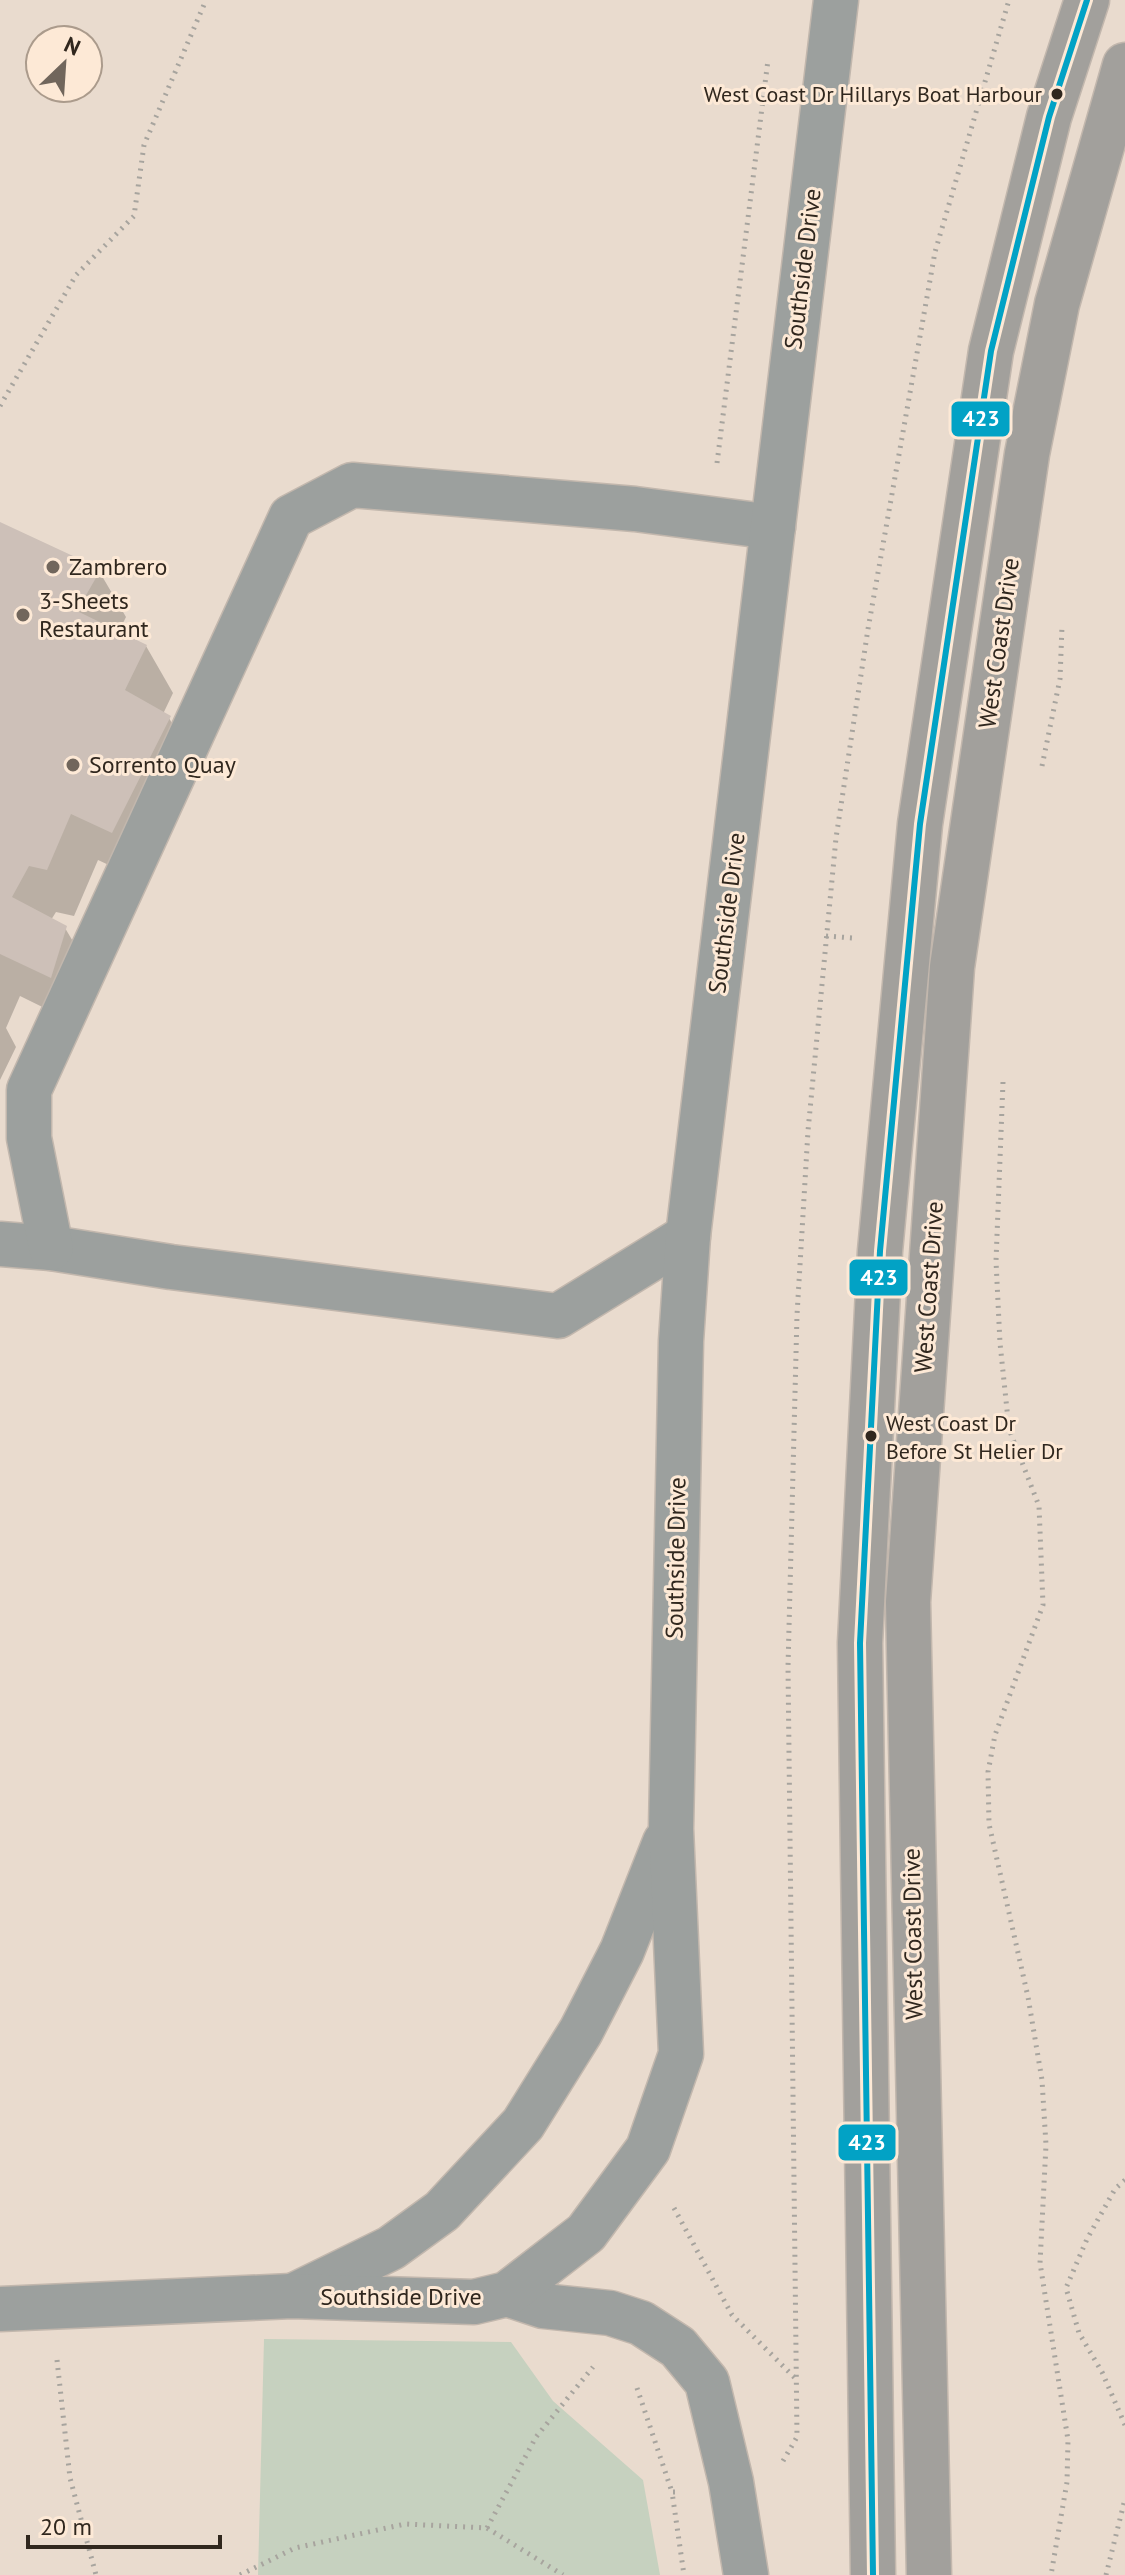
<svg xmlns="http://www.w3.org/2000/svg" width="1125" height="2575" viewBox="0 0 1125 2575" font-family="'PT Sans',sans-serif">
<style>
.green{fill:#c6d1bf}
.shadow{fill:#0003}
.building{fill:#cdc0b8}
.lines{fill:none;stroke-linecap:round;stroke-linejoin:round}
.minor-casing{stroke:#c2b7ad;stroke-width:47}
.major-casing{stroke:#c2b7ad;stroke-width:47}
.path{stroke:#a7a49e;stroke-width:5;stroke-dasharray:2 6;stroke-linecap:butt}
.minor{stroke:#9ca09e;stroke-width:44}
.major{stroke:#a2a09c;stroke-width:44}
.bus-1-casing{stroke:#fde9d6;stroke-width:12}
.bus-1{stroke:#02a2c5;stroke-width:6}
.bus-dot{fill:#30271e;stroke:#fde9d6;stroke-width:3}
.poi-dot{fill:#71665c;stroke:#fde9d6;stroke-width:3}
.labels{text-anchor:middle;stroke-width:6;stroke-linejoin:round;paint-order:stroke}
.bus-label{font-size:22px;fill:#30271e;stroke:#fde9d6;text-anchor:end}
.street-label{font-size:24px;fill:#30271e;stroke:#fde9d6}
.poi-label{font-size:24px;fill:#30271e;stroke:#fde9d6;text-anchor:start}
.line-badge{stroke:#fde9d6;stroke-width:3}
.badge-label{font-size:22px;text-anchor:middle;font-weight:bold;fill:#fff}
</style>
<rect width="100%" height="100%" fill="#e9dbce"/>
<!-- green -->
<polygon class="green" points="264,2339 511,2342 553,2401 643,2480 660,2575 258,2575"/>
<!-- shadow -->
<polygon class="shadow" points="0,524 99,571 126,617 118,633 146,646 173,693 163,714 169,718 196,765 139,879 98,860 74,916 56,912 51,920 65,928 93,975 77,1024 20,996 6,1028 16,1047 0,1080"/>
<!-- building -->
<polygon class="building" points="0,522 101,569 77,611 147,645 125,690 171,716 112,833 71,814 47,870 29,866 12,897 67,926 51,978 0,954"/>
<g class="lines">
<defs>
<g id="minor">
<polyline points="0,1244 51,1248 171,1267 558,1316 688,1236"/>
<polyline points="51,1248 29,1138 29,1090 291,517 352,485 635,509 773,527"/>
<polyline points="297,2294 391,2248 442,2211 523,2124 581,2031 622,1951 665,1842"/>
<polyline points="507,2294 543,2306 610,2313 641,2323 678,2347 707,2382 731,2482 746,2575"/>
<polyline points="0,2309 292,2296 474,2302 507,2294 586,2233 648,2149 681,2054 671,1829 681,1341 688,1236 836,0"/>
</g>
<g id="major">
<polyline points="873,2575 860,1643 880,1251 920,824 991,351 1049,117 1087,0"/>
<polyline points="929,2575 908,1602 952,967 1027,454 1057,304 1125,65"/>
</g>
</defs>
<!-- minor casing -->
<use href="#minor" class="minor-casing"/>
<!-- major casing -->
<use href="#major" class="major-casing"/>
<!-- path -->
<g class="path">
<polyline points="0,406 76,275 134,216 144,145 206,0"/>
<polyline points="717,463 768,60"/>
<polyline points="1042,766 1060,679 1062,626"/>
<polyline points="826,936 853,938"/>
<polyline points="1003,1082 996,1261 1000,1343 1009,1429 1039,1506 1043,1605 995,1735 988,1772 989,1824 1028,1997 1042,2080 1046,2145 1040,2263 1068,2440 1067,2482 1051,2575"/>
<polyline points="1125,2180 1115,2189 1087,2239 1066,2288 1079,2333 1102,2372 1125,2425"/>
<polyline points="674,2208 732,2315 795,2378"/>
<polyline points="57,2360 70,2478 96,2575"/>
<polyline points="637,2388 672,2492"/>
<polyline points="783,2461 797,2437 788,1667 797,1315 808,1131 836,838 868,629 935,252 1009,0"/>
<polyline points="675,2492 672,2492 684,2575"/>
<polyline points="487,2528 563,2575"/>
<polyline points="240,2575 295,2548 405,2524 487,2528 536,2437 593,2367"/>
<polyline points="1106,2575 1125,2499"/>
</g>
<!-- minor -->
<use href="#minor" class="minor"/>
<!-- major -->
<use href="#major" class="major"/>
<defs>
<polyline id="bus-1" points="873,2575 860,1643 880,1251 920,824 991,351 1049,117 1087,0"/>
</defs>
<!-- bus-1 casing -->
<use href="#bus-1" class="bus-1-casing"/>
<!-- bus-1 -->
<use href="#bus-1" class="bus-1"/>
</g>
<!-- markers -->
<g class="bus-dot">
<circle cx="1057" cy="94" r="7"/>
<circle cx="871" cy="1436" r="7"/>
</g>
<g class="poi-dot">
<circle cx="53" cy="567" r="8"/>
<circle cx="23" cy="615" r="8"/>
<circle cx="73" cy="765" r="8"/>
</g>
<g class="labels">
<!-- bus labels -->
<g class="bus-label">
<text x="1042" y="102">West Coast Dr Hillarys Boat Harbour</text>
<text x="886" y="1431" text-anchor="start">West Coast Dr<tspan x="886" dy="28">Before St Helier Dr</tspan></text>
</g>
<!-- street labels -->
<g class="street-label">
<text transform="translate(803 269) rotate(-83)" y="8">Southside Drive</text>
<text transform="translate(999 643) rotate(-82)" y="8">West Coast Drive</text>
<text transform="translate(727 913) rotate(-83)" y="8">Southside Drive</text>
<text transform="translate(929 1287) rotate(-86)" y="8">West Coast Drive</text>
<text transform="translate(676 1558) rotate(-89)" y="8">Southside Drive</text>
<text transform="translate(913 1934) rotate(-91)" y="8">West Coast Drive</text>
<text x="401" y="2305">Southside Drive</text>
</g>
<!-- poi labels -->
<g class="poi-label">
<text x="69" y="575">Zambrero</text>
<text x="39" y="609">3-Sheets<tspan x="39" dy="28">Restaurant</tspan></text>
<text x="89" y="773">Sorrento Quay</text>
</g>
</g>
<g class="line-badge">
<rect x="950" y="400" width="61" height="38" rx="8" fill="#02a2c5"/>
<rect x="848" y="1258" width="61" height="39" rx="8" fill="#02a2c5"/>
<rect x="837" y="2123" width="60" height="39" rx="8" fill="#02a2c5"/>
</g>
<g class="badge-label">
<text x="981" y="426">423</text>
<text x="879" y="1285">423</text>
<text x="867" y="2150">423</text>
</g>
<!-- north arrow -->
<g transform="translate(64 64) rotate(25)"><circle r="38" fill="#fde9d6" stroke="#ab9b8c" stroke-width="2"/>
<path d="M0-6L14 30L0 20L-14 30Z" fill="#71665c"/>
<text y="-12" font-size="22" font-weight="bold" text-anchor="middle" fill="#30271e">N</text>
</g>
<!-- scale -->
<path d="M28 2535v12h192v-12" fill="none" stroke="#30271e" stroke-width="4"/>
<text x="40" y="2535" font-size="24" fill="#30271e" stroke="#fde9d6" stroke-width="6" paint-order="stroke">20 m</text>
</svg>
